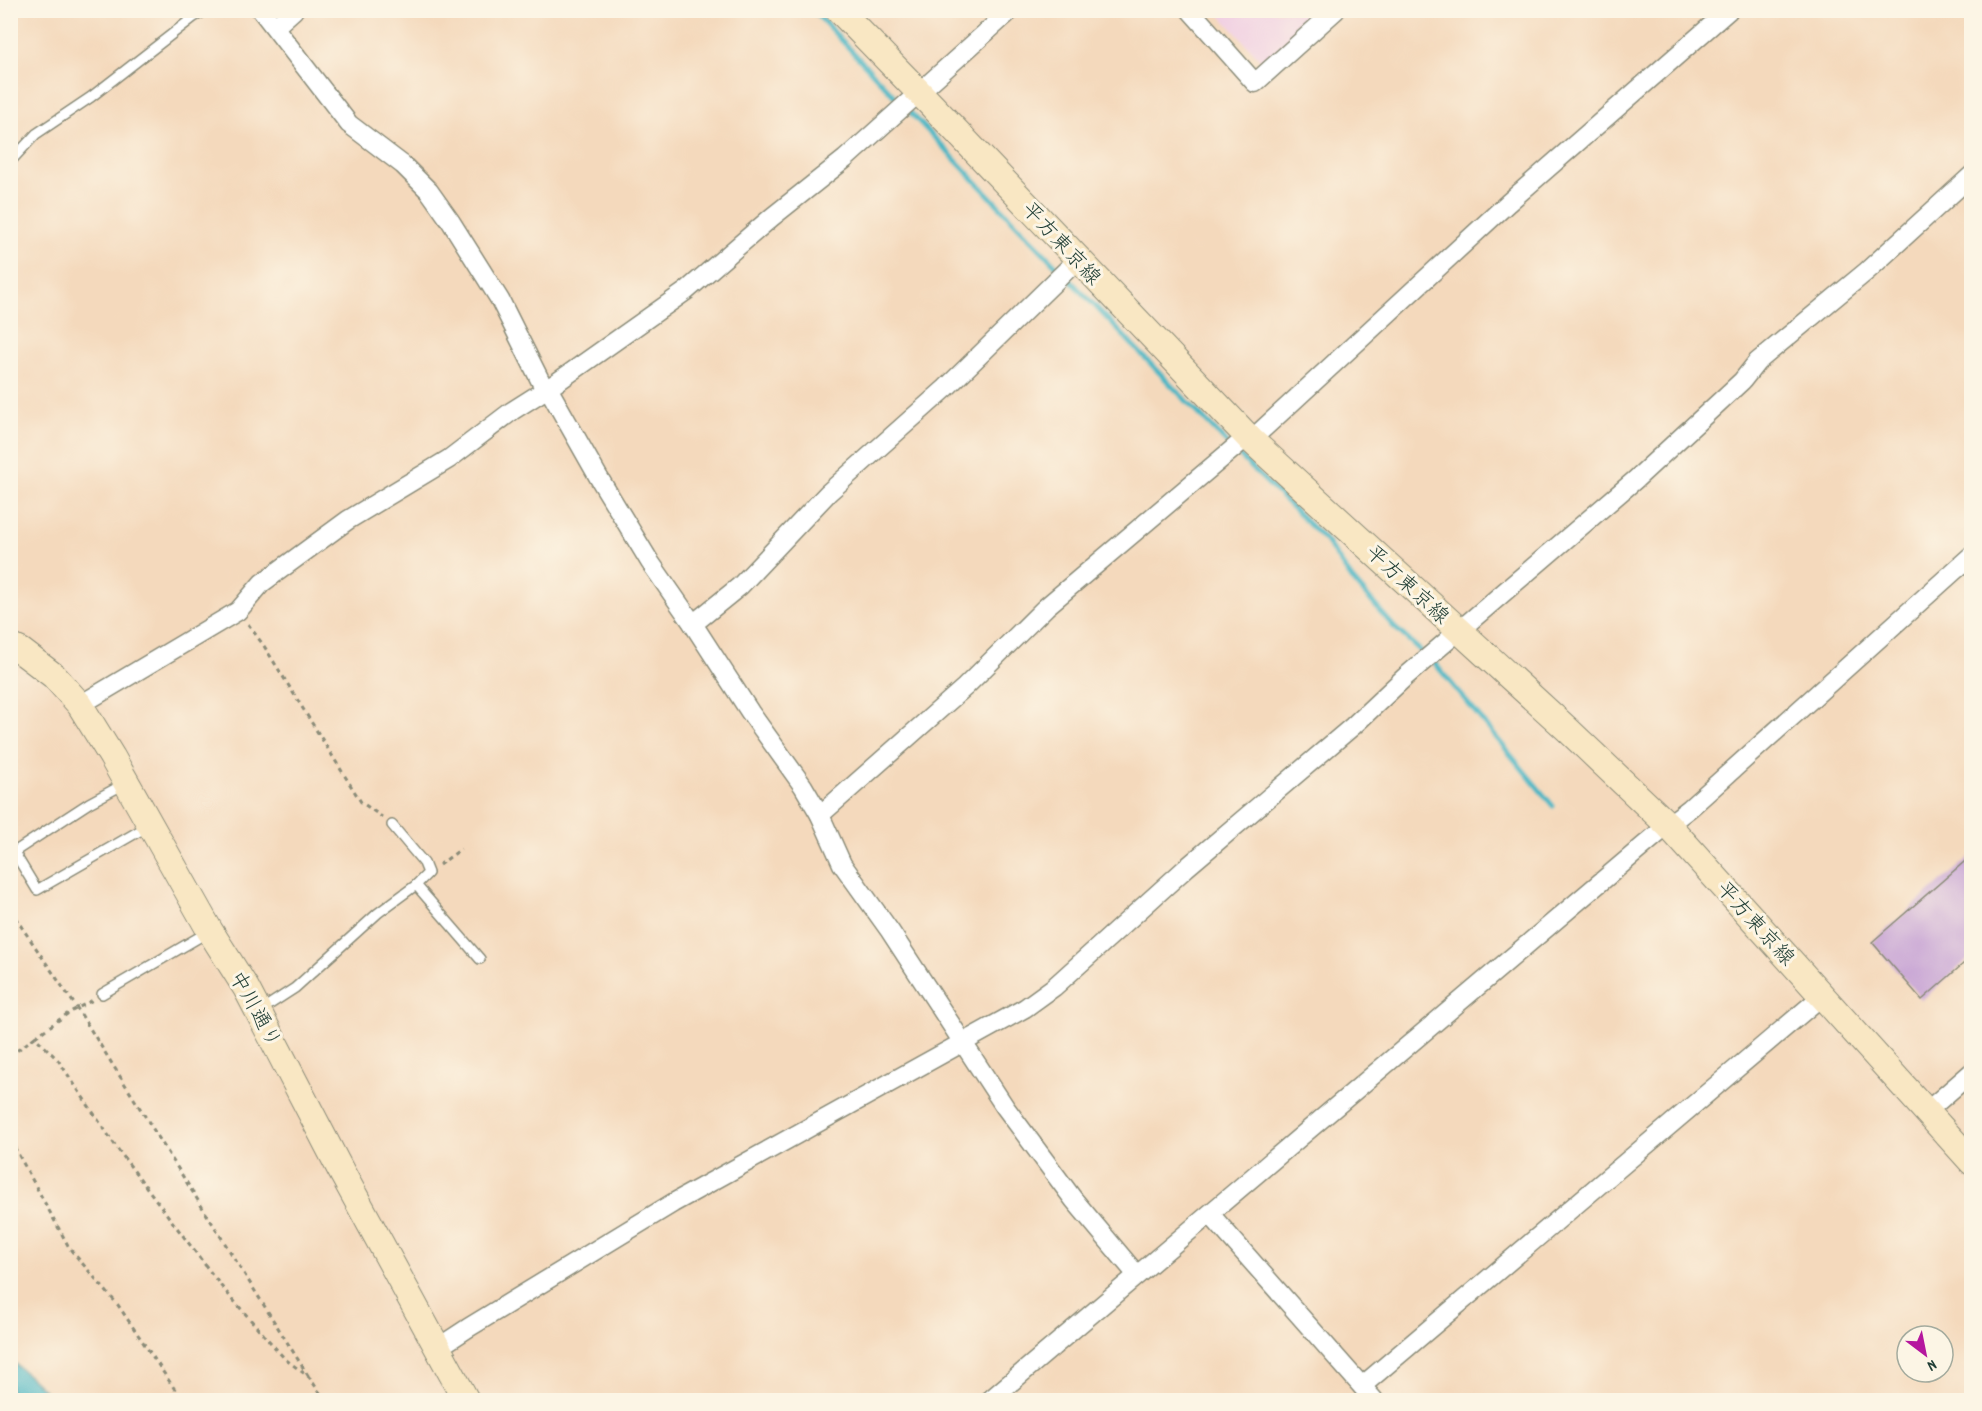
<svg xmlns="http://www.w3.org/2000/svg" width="1982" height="1411" viewBox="0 0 1982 1411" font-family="Dekko,'Klee One',sans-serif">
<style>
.built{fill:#f1d0e3}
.water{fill:#49b6c4;stroke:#347a7c;stroke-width:1.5}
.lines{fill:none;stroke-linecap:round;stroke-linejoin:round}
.stream{stroke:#49b6c4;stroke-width:5}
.building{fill:#c5a0d4}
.lane-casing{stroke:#8a8b78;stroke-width:12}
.street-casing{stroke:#8a8b78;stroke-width:21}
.secondary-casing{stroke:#8a8b78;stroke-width:28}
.path{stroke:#8a8b78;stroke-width:3;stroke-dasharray:4.5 4.5;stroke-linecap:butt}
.lane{stroke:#fff;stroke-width:9}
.street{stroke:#fff;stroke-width:18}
.secondary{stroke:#f9e7c3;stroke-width:26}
.labels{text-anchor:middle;stroke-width:6;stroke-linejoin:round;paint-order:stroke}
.street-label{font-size:21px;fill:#1f3d34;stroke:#fcf5e5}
</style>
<rect width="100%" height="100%" fill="#fcf5e5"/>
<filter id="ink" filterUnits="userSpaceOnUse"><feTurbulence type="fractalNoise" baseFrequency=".0167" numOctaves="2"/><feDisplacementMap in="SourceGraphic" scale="12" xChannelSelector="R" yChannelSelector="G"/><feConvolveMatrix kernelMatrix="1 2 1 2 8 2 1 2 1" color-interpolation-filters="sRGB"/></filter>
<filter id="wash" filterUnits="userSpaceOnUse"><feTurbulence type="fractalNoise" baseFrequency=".008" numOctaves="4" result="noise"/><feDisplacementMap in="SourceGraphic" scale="24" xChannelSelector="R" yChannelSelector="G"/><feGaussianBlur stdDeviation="1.35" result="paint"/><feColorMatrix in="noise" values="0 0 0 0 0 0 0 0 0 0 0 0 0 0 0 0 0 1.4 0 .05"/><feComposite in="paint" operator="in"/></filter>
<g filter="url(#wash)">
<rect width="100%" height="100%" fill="#f4d9bc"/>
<!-- built -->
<polygon class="built" points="1216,11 1329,11 1264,64"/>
<!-- water -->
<polygon class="water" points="10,1360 11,1360 55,1400 11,1400"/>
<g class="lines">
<!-- stream -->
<g class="stream">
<polyline points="813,10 898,100"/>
<polyline points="908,110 1058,268"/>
<polyline points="1068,278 1227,443"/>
<polyline points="1239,455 1326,541 1352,579 1394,627 1423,653"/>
<polyline points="1432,660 1553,806"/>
</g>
</g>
<g id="blocks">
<!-- building -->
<polygon class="building" points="1971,856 1971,957 1922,1000 1872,942"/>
</g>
</g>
<g filter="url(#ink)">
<use href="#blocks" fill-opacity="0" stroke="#8a8b78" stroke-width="1.5"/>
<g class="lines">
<defs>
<g id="lane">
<polyline points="10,162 36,134 91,97 194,17 207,10"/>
<polyline points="126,783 89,803 14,852 37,890 148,826"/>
<polyline points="416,885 480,959"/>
<polyline points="102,994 208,932"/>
<polyline points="261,1010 295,988 378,913 416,885 428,873 424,863 392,825"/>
</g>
<g id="street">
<polyline points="261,10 349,124 403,165 429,191 451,222 500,300 545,390"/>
<polyline points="1190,10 1255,83 1336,10"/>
<polyline points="275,27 294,10"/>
<polyline points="548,388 599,478 650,562 693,624 750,712 803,786 820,815 842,864 890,931 1005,1107 1074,1200 1137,1275"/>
<polyline points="1251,440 1508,203 1729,10"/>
<polyline points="693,624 740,586 828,493 946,388 1077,260"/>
<polyline points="80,705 238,611 262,583 348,520 449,459 512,411 553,385 686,291 772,217 845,159 1011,10"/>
<polyline points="820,815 965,687 1046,607 1247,437"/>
<polyline points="1926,1112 1972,1072"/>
<polyline points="1210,1214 1374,1400"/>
<polyline points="436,1349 468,1328 673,1203 1025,1008 1054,987 1186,868 1353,726 1405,677 1635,480 1742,381 1757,362 1867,271 1972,175"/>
<polyline points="1362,1386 1822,996"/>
<polyline points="990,1400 1668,825 1690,808 1972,555"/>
</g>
<g id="secondary">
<polyline points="839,10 919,92 1251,440 1567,729 1668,825 1972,1162"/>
<polyline points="10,646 21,651 54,676 80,705 112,757 210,931 246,988 340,1169 466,1400"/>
</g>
</defs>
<!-- lane casing -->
<use href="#lane" class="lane-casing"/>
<!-- street casing -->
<use href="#street" class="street-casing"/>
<!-- secondary casing -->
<use href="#secondary" class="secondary-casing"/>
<!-- path -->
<g class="path">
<polyline points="248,624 264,646 361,802 382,817"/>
<polyline points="439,865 461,849"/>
<polyline points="10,910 77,1008 309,1377"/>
<polyline points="35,1037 70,1012 93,1000"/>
<polyline points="10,1056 35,1037 58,1060 119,1151 221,1286 285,1359 309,1377 325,1400"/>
<polyline points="10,1139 70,1249 118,1305 182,1400"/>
</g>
<!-- lane -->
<use href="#lane" class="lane"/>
<!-- street -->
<use href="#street" class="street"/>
<!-- secondary -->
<use href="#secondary" class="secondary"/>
</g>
</g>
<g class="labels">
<!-- street labels -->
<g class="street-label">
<text transform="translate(1062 243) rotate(47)" y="7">平方東京線</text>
<text transform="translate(1408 584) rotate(43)" y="7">平方東京線</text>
<text transform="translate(1756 923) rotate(48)" y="7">平方東京線</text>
<text transform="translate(256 1009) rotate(61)" y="7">中川通り</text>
</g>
</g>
<!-- margin -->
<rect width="1982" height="1411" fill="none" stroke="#fcf5e5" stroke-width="36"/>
<!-- north arrow -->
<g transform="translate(1925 1354) rotate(148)"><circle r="28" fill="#fcf5e5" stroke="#a4ab9e" stroke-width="1.5"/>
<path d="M0-4.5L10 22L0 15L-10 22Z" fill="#b5179e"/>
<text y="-9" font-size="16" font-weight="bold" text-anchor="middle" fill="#1f3d34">N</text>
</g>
</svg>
